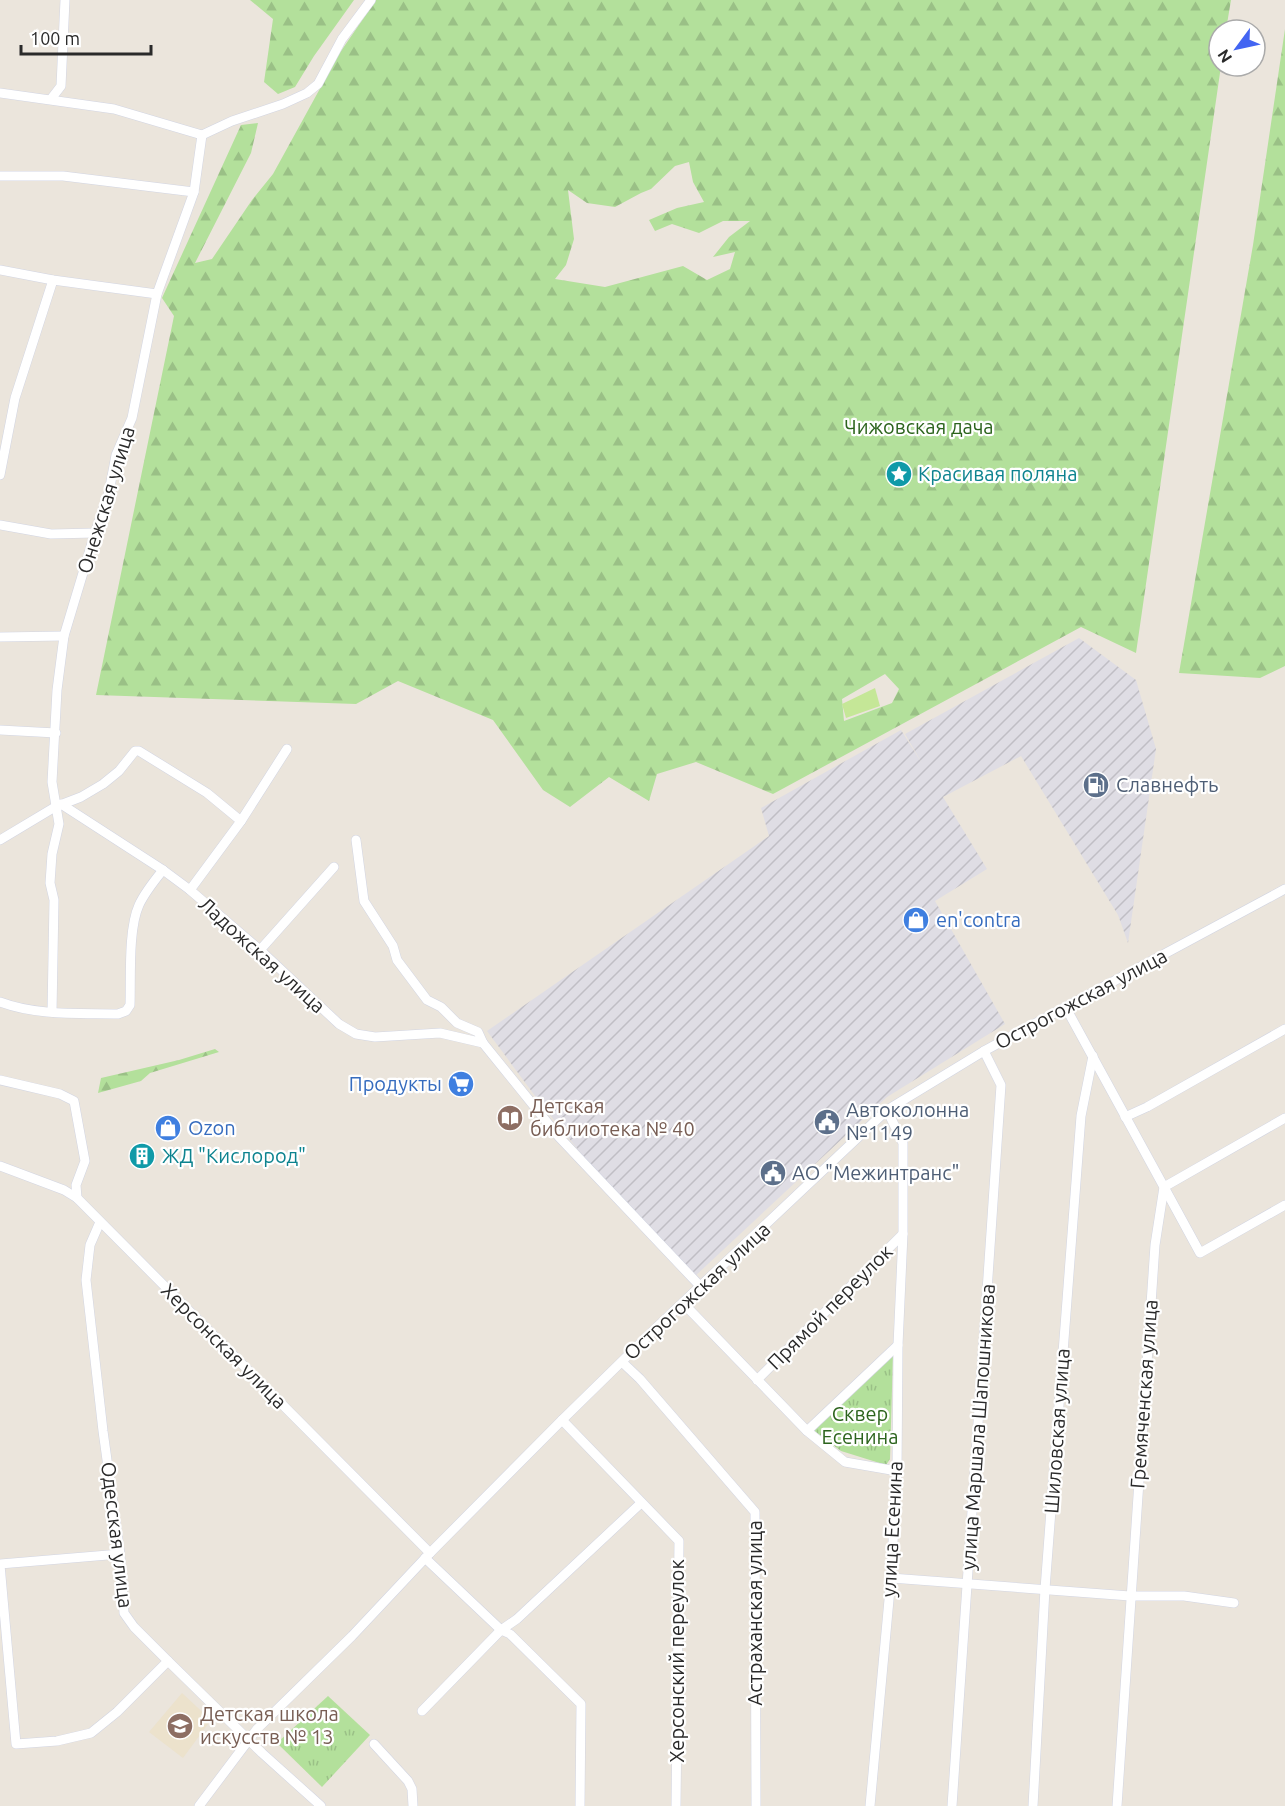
<svg xmlns="http://www.w3.org/2000/svg" width="1285" height="1806" viewBox="0 0 1285 1806" font-family="Ubuntu,sans-serif">
<style>
.industrial{fill:url(#industrial-furrows)}
.education{fill:#ece2cc}
.forest{fill:url(#forest-firs);fill-rule:evenodd}
.park{fill:url(#park-tufts)}
.pitch{fill:#c5e797}
.lines{fill:none;stroke-linecap:round;stroke-linejoin:round}
.minor-casing{stroke:#d2d5e2;stroke-width:10}
.minor{stroke:#fff;stroke-width:9}
.labels{text-anchor:middle;stroke-width:4.5;stroke-linejoin:round;paint-order:stroke}
.park-label{font-size:20px;fill:#2c641d;stroke:#fff}
.culture-label{font-size:20px;fill:#0d838f;stroke:#fff;text-anchor:start}
.street-label{font-size:20px;fill:#2a2a2a;stroke:#fff}
.service-label{font-size:20px;fill:#4e5e75;stroke:#fff;text-anchor:start}
.shop-label{font-size:20px;fill:#366cbe;stroke:#fff;text-anchor:start}
.education-label{font-size:20px;fill:#785e54;stroke:#fff;text-anchor:start}
</style>
<defs>
<pattern id="industrial-furrows" width="10" height="10" patternUnits="userSpaceOnUse" patternTransform="scale(1.5)"><rect width="10" height="10" fill="#dfdde4"/><path d="M-1 1l2-2M0 10L10 0M9 11l2-2" fill="none" stroke="#c0bec4"/></pattern>
<pattern id="forest-firs" width="22" height="20" patternUnits="userSpaceOnUse" patternTransform="scale(1.5)"><rect width="22" height="20" fill="#b3e09b"/><path d="M5 1l3.5 6h-7zM16 11l3.5 6h-7z" fill="#9ac086"/></pattern>
<pattern id="park-tufts" width="24" height="20" patternUnits="userSpaceOnUse" patternTransform="scale(1.5)"><rect width="24" height="20" fill="#b3e09b"/><path d="M3 7l-1-3M5 7V3M7 7l1-3M15 17l-1-3M17 17v-4M19 17l1-3" fill="none" stroke="#9ac086"/></pattern>
</defs>
<rect width="100%" height="100%" fill="#ebe5dc"/>
<!-- industrial -->
<polygon class="industrial" points="1079,638 1136,680 1156,749 1128,943 1118,915 1021,756 943,797 987,869 935,901 1005,1024 887,1097 693,1278 611,1190 541,1104 487,1031 769,836 761,808 901,730 923,765 905,734"/>
<!-- education -->
<polygon class="education" points="182,1693 211,1720 183,1758 149,1732"/>
<!-- forest -->
<g class="forest">
<polygon points="250,0 354,0 314,56 295,87 278,94 264,82 273,19"/>
<path d="M376,0H1231L1226,30H1219V66H1221L1136,653L1081,627L773,794L696,762L657,774L649,801L609,777L570,807L543,790L493,720L398,681L356,704L96,695L174,316L162,298L241,125L258,123L251,153L195,263L212,259L252,200L273,174L339,54ZM689,162L693,182L704,202L677,208L649,220L655,231L672,224L699,233L723,221H750L729,237L713,257L735,252L730,269L707,280L683,266L605,287L555,279L566,265L574,239L568,190L587,203L615,207L641,193L651,189L675,166ZM885,674L899,689L892,703L844,721L842,699Z"/>
<polygon points="1285,29 1285,666 1260,678 1179,673 1253,245"/>
<polygon points="215,1049 219,1052 150,1073 141,1081 98,1093 101,1078 179,1060"/>
</g>
<!-- park -->
<g class="park">
<polygon points="893,1353 890,1459 886,1465 841,1451 812,1429"/>
<polygon points="328,1696 370,1735 322,1787 277,1743"/>
</g>
<!-- pitch -->
<polygon class="pitch" points="875,688 880,706 846,718 842,704"/>
<g class="lines">
<defs>
<g id="minor">
<polyline points="0,93 114,109 202,135"/>
<polyline points="51,99 61,86 65,0"/>
<polyline points="202,135 232,121 283,104 307,93 318,84 342,39 371,0"/>
<polyline points="0,176 63,176 194,192"/>
<polyline points="0,270 53,280 157,294"/>
<polyline points="0,475 15,398 53,280"/>
<polyline points="0,525 51,534 95,533"/>
<polyline points="0,637 64,636"/>
<polyline points="0,730 56,733"/>
<polyline points="61,804 163,870 190,890 260,950 339,1024 356,1034 375,1037 440,1033 483,1043"/>
<polyline points="0,840 55,807 81,797 103,784 119,771 135,751 139,751 207,793 241,821"/>
<polyline points="356,840 364,901 393,946 397,960 427,1000 441,1007 457,1023 478,1032 483,1043 559,1137 701,1287"/>
<polyline points="190,890 241,821 287,749"/>
<polyline points="260,950 334,867"/>
<path d="M0,1002C37,1016 79,1013 118,1014L126,1011L130,1005C131,978 128,929 139,905C145,892 154,881 163,870"/>
<polyline points="1066,1008 1164,1187 1155,1245 1117,1806"/>
<polyline points="52,1012 54,900 50,883 52,854 59,824 52,782 57,690 64,636 95,533 109,492 116,455 132,418 157,294 194,192 202,135"/>
<polyline points="0,1080 60,1094 74,1101 85,1161 76,1185 77,1198"/>
<polyline points="1125,1117 1147,1107 1285,1029"/>
<polyline points="1285,1118 1164,1187 1200,1253 1285,1205"/>
<polyline points="0,1166 64,1190 77,1198 430,1553"/>
<polyline points="100,1222 90,1245 86,1280 103,1431 120,1554 124,1613 134,1627 168,1661 262,1753 321,1806"/>
<polyline points="683,1303 807,1431 845,1462 897,1471"/>
<polyline points="622,1362 640,1379 755,1512 756,1806"/>
<polyline points="757,1380 903,1234"/>
<polyline points="562,1420 679,1541 676,1806"/>
<polyline points="807,1431 898,1345"/>
<polyline points="425,1558 501,1630 510,1634 581,1704 580,1806"/>
<polyline points="0,1564 120,1554"/>
<polyline points="0,1565 16,1744 57,1741 91,1733 117,1712 168,1661"/>
<polyline points="891,1578 1130,1596 1184,1596 1234,1603"/>
<polyline points="422,1711 501,1630 517,1619 640,1504"/>
<polyline points="374,1744 408,1781 412,1789 413,1806"/>
<polyline points="199,1806 257,1729 352,1636 430,1553 562,1420 658,1326 887,1110 984,1051 1285,889"/>
<polyline points="870,1806 891,1578 897,1471 898,1345 903,1234 903,1143 887,1110"/>
<polyline points="952,1806 1001,1085 984,1051"/>
<polyline points="1033,1806 1045,1589 1081,1116 1093,1056"/>
</g>
</defs>
<!-- minor casing -->
<use href="#minor" class="minor-casing"/>
<!-- minor -->
<use href="#minor" class="minor"/>
</g>
<!-- icons -->
<defs>
<symbol id="sight-disc" viewBox="-11 -11 22 22"><circle r="9.5" fill="#0f9aa8" stroke="#fff"/><path d="M0-6L1.8-2.2L6-1.7L2.9 1.2L3.7 5.4L0 3.3L-3.7 5.4L-2.9 1.2L-6-1.7L-1.8-2.2Z" fill="#fff"/></symbol>
<symbol id="fuel-disc" viewBox="-11 -11 22 22"><circle r="9.5" fill="#5c6f8a" stroke="#fff"/><path d="M-5.5-6h7V0h2V4h1.3V-2.5L3-4.5l.8-.8L6-3V5H2.5V1h-1V6h-7ZM-4.2-4.7v3.2H.2V-4.7Z" fill="#fff"/></symbol>
<symbol id="shop-disc" viewBox="-11 -11 22 22"><circle r="9.5" fill="#3f7fe0" stroke="#fff"/><path d="M-5-2.5h2.3a2.7 3.5 0 0 1 5.4 0H5L5.5 6h-11ZM-1.5-2.5h3a1.5 2.3 0 0 0-3 0Z" fill="#fff"/></symbol>
<symbol id="supermarket-disc" viewBox="-11 -11 22 22"><circle r="9.5" fill="#3f7fe0" stroke="#fff"/><path d="M-6-5.5h2.5l.6 2H6L4.5 2H-2.5L-4.4-4H-6ZM-1.5 3.2a1.3 1.3 0 1 0 .1 0ZM3 3.2a1.3 1.3 0 1 0 .1 0Z" fill="#fff"/></symbol>
<symbol id="library-disc" viewBox="-11 -11 22 22"><circle r="9.5" fill="#8d6e63" stroke="#fff"/><path d="M-6-4Q-3-5.5-.7-3.5V5Q-3 3-6 4ZM6-4Q3-5.5 .7-3.5V5Q3 3 6 4Z" fill="#fff"/></symbol>
<symbol id="civic-disc" viewBox="-11 -11 22 22"><circle r="9.5" fill="#5c6f8a" stroke="#fff"/><path d="M-.6-6.5H3V-4.5H.6V-3L4-1V1h2V6H-6V1h2V-1L-.6-3ZM-1.2 2.5V6h2.4V2.5Z" fill="#fff"/></symbol>
<symbol id="building-disc" viewBox="-11 -11 22 22"><circle r="9.5" fill="#0f9aa8" stroke="#fff"/><path d="M-4-6H4V6H1V3H-1V6H-4ZM-2.5-4.3h1.7v1.8h-1.7ZM.8-4.3h1.7v1.8H.8ZM-2.5-1h1.7V.8h-1.7ZM.8-1h1.7V.8H.8Z" fill="#fff"/></symbol>
<symbol id="school-disc" viewBox="-11 -11 22 22"><circle r="9.5" fill="#8d6e63" stroke="#fff"/><path d="M0-5L7-2L0 1L-7-2ZM-4 1L0 2.5L4 1V4Q0 6-4 4Z" fill="#fff"/></symbol>
</defs>
<g fill-rule="evenodd">
<use href="#sight-disc" x="884" y="459" width="30" height="30"/>
<use href="#fuel-disc" x="1081" y="770" width="30" height="30"/>
<use href="#shop-disc" x="901" y="905" width="30" height="30"/>
<use href="#supermarket-disc" x="446" y="1069" width="30" height="30"/>
<use href="#library-disc" x="495" y="1103" width="30" height="30"/>
<use href="#civic-disc" x="812" y="1107" width="30" height="30"/>
<use href="#shop-disc" x="153" y="1113" width="30" height="30"/>
<use href="#building-disc" x="127" y="1141" width="30" height="30"/>
<use href="#civic-disc" x="758" y="1158" width="30" height="30"/>
<use href="#school-disc" x="165" y="1711" width="30" height="30"/>
</g>
<g class="labels">
<!-- park labels -->
<g class="park-label">
<text x="919" y="434">Чижовская дача</text>
<text x="860" y="1421">Сквер<tspan x="860" dy="23">Есенина</tspan></text>
</g>
<!-- culture labels -->
<g class="culture-label">
<text x="918" y="481">Красивая поляна</text>
<text x="162" y="1163">ЖД "Кислород"</text>
</g>
<!-- street labels -->
<g class="street-label">
<text transform="translate(106 500) rotate(-73)" y="7">Онежская улица</text>
<text transform="translate(262 955) rotate(42)" y="7">Ладожская улица</text>
<text transform="translate(1081 999) rotate(-28)" y="7">Острогожская улица</text>
<text transform="translate(697 1291) rotate(-43)" y="7">Острогожская улица</text>
<text transform="translate(830 1307) rotate(-45)" y="7">Прямой переулок</text>
<text transform="translate(224 1346) rotate(45)" y="7">Херсонская улица</text>
<text transform="translate(1144 1394) rotate(-86)" y="7">Гремяченская улица</text>
<text transform="translate(978 1427) rotate(-86)" y="7">улица Маршала Шапошникова</text>
<text transform="translate(1057 1431) rotate(-86)" y="7">Шиловская улица</text>
<text transform="translate(892 1529) rotate(-87)" y="7">улица Есенина</text>
<text transform="translate(117 1535) rotate(83)" y="7">Одесская улица</text>
<text transform="translate(755 1613) rotate(-90)" y="7">Астраханская улица</text>
<text transform="translate(677 1661) rotate(-90)" y="7">Херсонский переулок</text>
</g>
<!-- service labels -->
<g class="service-label">
<text x="1116" y="792">Cлавнефть</text>
<text x="846" y="1117">Автоколонна<tspan x="846" dy="23">№1149</tspan></text>
<text x="792" y="1180">АО "Межинтранс"</text>
</g>
<!-- shop labels -->
<g class="shop-label">
<text x="936" y="927">en'contra</text>
<text x="442" y="1091" text-anchor="end">Продукты</text>
<text x="188" y="1135">Ozon</text>
</g>
<!-- education labels -->
<g class="education-label">
<text x="530" y="1113">Детская<tspan x="530" dy="23">библиотека № 40</tspan></text>
<text x="200" y="1721">Детская школа<tspan x="200" dy="23">искусств № 13</tspan></text>
</g>
</g>
<!-- north arrow -->
<g transform="translate(1237 48) rotate(237)"><circle r="28" fill="#ffffff" stroke="#aaaaaa" stroke-width="1.5"/>
<path d="M0-4.5L10 22L0 15L-10 22Z" fill="#4365f2"/>
<text y="-9" font-size="16" font-weight="bold" text-anchor="middle" fill="#2a2a2a">N</text>
</g>
<!-- scale -->
<path d="M21 45v9h130v-9" fill="none" stroke="#2a2a2a" stroke-width="3"/>
<text x="30" y="45" font-size="18" fill="#2a2a2a" stroke="#ffffff" stroke-width="4.5" paint-order="stroke">100 m</text>
</svg>
